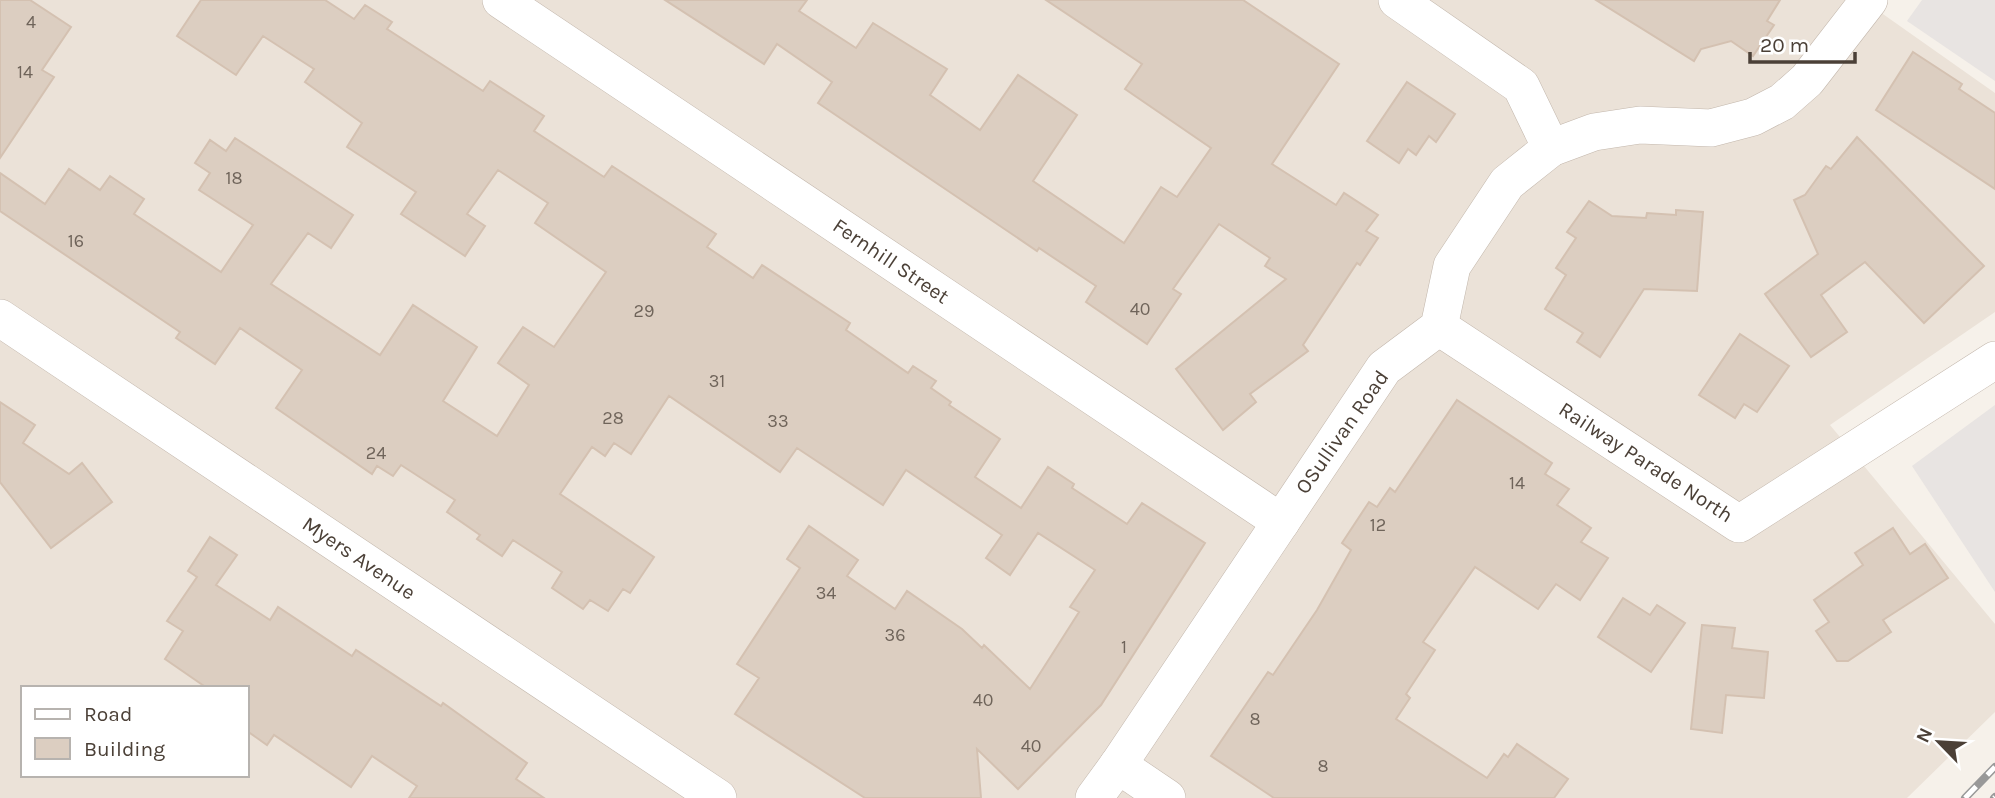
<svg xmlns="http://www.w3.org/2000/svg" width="1995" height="798" viewBox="0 0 1995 798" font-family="Karla,sans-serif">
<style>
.residential{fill:#ebe2d8;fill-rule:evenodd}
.parking{fill:#e8e4e2}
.building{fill:#dccec1;stroke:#d4c1b1;stroke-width:2}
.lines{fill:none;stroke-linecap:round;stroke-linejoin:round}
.minor-casing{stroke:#c3b7ac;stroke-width:38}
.minor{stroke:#fff;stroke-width:37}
.rail-casing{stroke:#999;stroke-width:8}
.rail{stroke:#fff;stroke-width:5;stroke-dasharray:16;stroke-linecap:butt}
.labels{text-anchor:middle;stroke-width:6;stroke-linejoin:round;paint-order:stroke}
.number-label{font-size:18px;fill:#6f645a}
.street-label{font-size:21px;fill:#4b4037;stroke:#fff}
</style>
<rect width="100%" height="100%" fill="#f6f1ea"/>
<!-- residential -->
<path class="residential" d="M0,0H1863L1995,93V312L1830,425L1995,624V712L1907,798H0ZM23,688H247V775H23Z"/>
<!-- parking -->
<g class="parking">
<polygon points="1922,0 1995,0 1995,81 1907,21"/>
<polygon points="1995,405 1995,592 1912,466"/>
</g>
<!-- building -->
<g class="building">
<polygon points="0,0 30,0 71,27 42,70 54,77 0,158"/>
<polygon points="201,0 325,0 354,19 365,5 392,22 387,29 483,91 490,81 544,116 534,131 604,177 612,166 716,234 707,247 753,278 762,265 850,323 846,330 908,373 913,366 936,381 931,388 951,402 949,405 1000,439 975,477 1021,508 1048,467 1074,484 1072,488 1127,524 1142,503 1205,543 1101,705 1018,789 977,749 981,798 865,798 735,714 759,678 737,664 800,568 787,559 809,526 858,560 847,576 895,609 907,591 962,629 982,648 984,645 1030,689 1079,612 1070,607 1095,570 1038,533 1010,575 986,558 1002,535 906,470 883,505 797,448 780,472 669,396 631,454 614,443 605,456 592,447 560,494 654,557 630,593 623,589 608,611 590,600 583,609 552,588 562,572 513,540 502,556 477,539 480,535 447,512 455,500 401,465 393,476 377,466 372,474 276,408 302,370 240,328 215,364 176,338 180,332 0,211 0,173 45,204 69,169 100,190 110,176 144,199 134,214 221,272 253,225 199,190 210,173 195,163 210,140 226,151 235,138 353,215 331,248 308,233 271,284 380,355 413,305 477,347 443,401 497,436 529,385 498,363 523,327 554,347 606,272 535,223 548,203 498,170 467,214 485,226 465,256 401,214 416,192 347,147 362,123 305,82 314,69 263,36 236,75 177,36"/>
<polygon points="665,0 807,0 799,11 856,48 873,23 947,69 930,95 980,130 1018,75 1077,115 1033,181 1124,243 1161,187 1177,197 1211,148 1125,89 1142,64 1046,0 1243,0 1339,64 1272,164 1336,205 1344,193 1378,215 1366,231 1378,238 1360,265 1357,263 1303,345 1308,351 1250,394 1256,402 1223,430 1176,369 1286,279 1265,266 1270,258 1219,224 1173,289 1181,294 1147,344 1086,302 1096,286 1039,248 1037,251 818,103 832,82 777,44 764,64"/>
<polygon points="1596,0 1780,0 1767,21 1774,25 1753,56 1731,41 1701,49 1694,61"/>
<polygon points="1913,52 1962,84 1959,89 1995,113 1995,189 1876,110"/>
<polygon points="1407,82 1455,114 1436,142 1429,136 1416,155 1408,149 1399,163 1367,141"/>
<polygon points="1857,137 1984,266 1924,323 1865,262 1821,295 1847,332 1811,357 1765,294 1818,254 1794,200 1805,195 1826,166 1831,169"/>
<polygon points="1589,201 1612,216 1646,218 1647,213 1676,215 1676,210 1703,212 1697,291 1644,289 1600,357 1577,342 1583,333 1545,309 1566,275 1556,268 1576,238 1567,232"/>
<polygon points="1740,334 1789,366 1757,412 1744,404 1735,418 1699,395"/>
<polygon points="1457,400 1552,463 1545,474 1569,489 1557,505 1591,528 1581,542 1608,558 1580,600 1556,584 1538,609 1475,567 1423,642 1435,650 1406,694 1410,698 1396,719 1487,778 1504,754 1508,757 1517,744 1568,779 1554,798 1274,798 1211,756 1268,672 1273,675 1317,610 1351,550 1342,543 1369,502 1377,507 1390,488 1395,492"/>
<polygon points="0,402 35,425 23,443 69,474 82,463 112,502 51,548 0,482"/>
<polygon points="1893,528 1910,554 1925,544 1948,578 1883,620 1891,632 1848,661 1837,661 1816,631 1829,622 1814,600 1863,565 1855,553"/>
<polygon points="210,537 237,555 216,585 270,620 278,607 352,656 356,650 441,706 443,703 527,763 516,779 544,798 409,798 417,786 372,756 351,787 274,735 267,745 247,731 247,688 207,688 165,659 183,631 167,621 197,577 188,571"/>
<polygon points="1623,598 1650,615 1657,605 1685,623 1651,672 1598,637"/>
<polygon points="1702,625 1735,628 1732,648 1768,652 1764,698 1726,695 1722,733 1691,729"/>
</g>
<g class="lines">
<defs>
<g id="minor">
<polyline points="501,0 1281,522"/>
<polyline points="1397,0 1521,86 1551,148"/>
<polyline points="0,318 718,798"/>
<polyline points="1439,327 1739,524 1995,360"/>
<polyline points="1118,765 1384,368 1439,327 1452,266 1507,183 1551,148 1594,132 1640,125 1711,128 1753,117 1782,102 1807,80 1869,0"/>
<polyline points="1094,798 1118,765 1167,798"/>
</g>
</defs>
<!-- minor casing -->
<use href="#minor" class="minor-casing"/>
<!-- minor -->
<use href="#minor" class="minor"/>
<defs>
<g id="rail">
<polyline points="1965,798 1995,767"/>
<polyline points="1994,798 1995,797"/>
</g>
</defs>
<!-- rail casing -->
<use href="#rail" class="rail-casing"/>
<!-- rail -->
<use href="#rail" class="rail"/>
</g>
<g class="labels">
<!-- number labels -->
<g class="number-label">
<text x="31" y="28">4</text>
<text x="25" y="78">14</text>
<text x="234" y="184">18</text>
<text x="76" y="247">16</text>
<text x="1140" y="315">40</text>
<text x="644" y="317">29</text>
<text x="717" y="387">31</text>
<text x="613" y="424">28</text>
<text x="778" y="427">33</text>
<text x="376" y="459">24</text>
<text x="1517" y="489">14</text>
<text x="1378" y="531">12</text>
<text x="826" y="599">34</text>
<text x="895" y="641">36</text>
<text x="1124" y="653">1</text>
<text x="983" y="706">40</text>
<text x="1255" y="725">8</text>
<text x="1031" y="752">40</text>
<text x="1323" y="772">8</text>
</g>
<!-- street labels -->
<g class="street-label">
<text transform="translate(891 261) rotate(34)" y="7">Fernhill Street</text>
<text transform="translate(1342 432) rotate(-55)" y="7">OSullivan Road</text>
<text transform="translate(1646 462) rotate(33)" y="7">Railway Parade North</text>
<text transform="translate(359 558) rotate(34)" y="7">Myers Avenue</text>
</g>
</g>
<!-- legend -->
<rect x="21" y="686" width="228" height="91" fill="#ffffff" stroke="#b7b3af" stroke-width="2"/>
<rect x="35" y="709" width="35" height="10" fill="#ffffff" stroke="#b7b3af" stroke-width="2"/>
<text x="84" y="721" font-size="21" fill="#4b4037">Road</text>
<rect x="35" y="738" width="35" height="21" fill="#dccec1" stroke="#b7b3af" stroke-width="2"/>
<text x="84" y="756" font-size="21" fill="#4b4037">Building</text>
<!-- north arrow -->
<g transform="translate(1939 742) rotate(295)" stroke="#ffffff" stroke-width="5" paint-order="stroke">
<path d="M0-5L12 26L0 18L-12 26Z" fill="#4b4037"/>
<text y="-10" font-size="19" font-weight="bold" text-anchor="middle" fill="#4b4037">N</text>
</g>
<!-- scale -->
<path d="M1750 52v10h105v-10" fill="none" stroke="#4b4037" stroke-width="3.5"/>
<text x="1760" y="52" font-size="21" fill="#4b4037" stroke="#ffffff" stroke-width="5" paint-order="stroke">20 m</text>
</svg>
